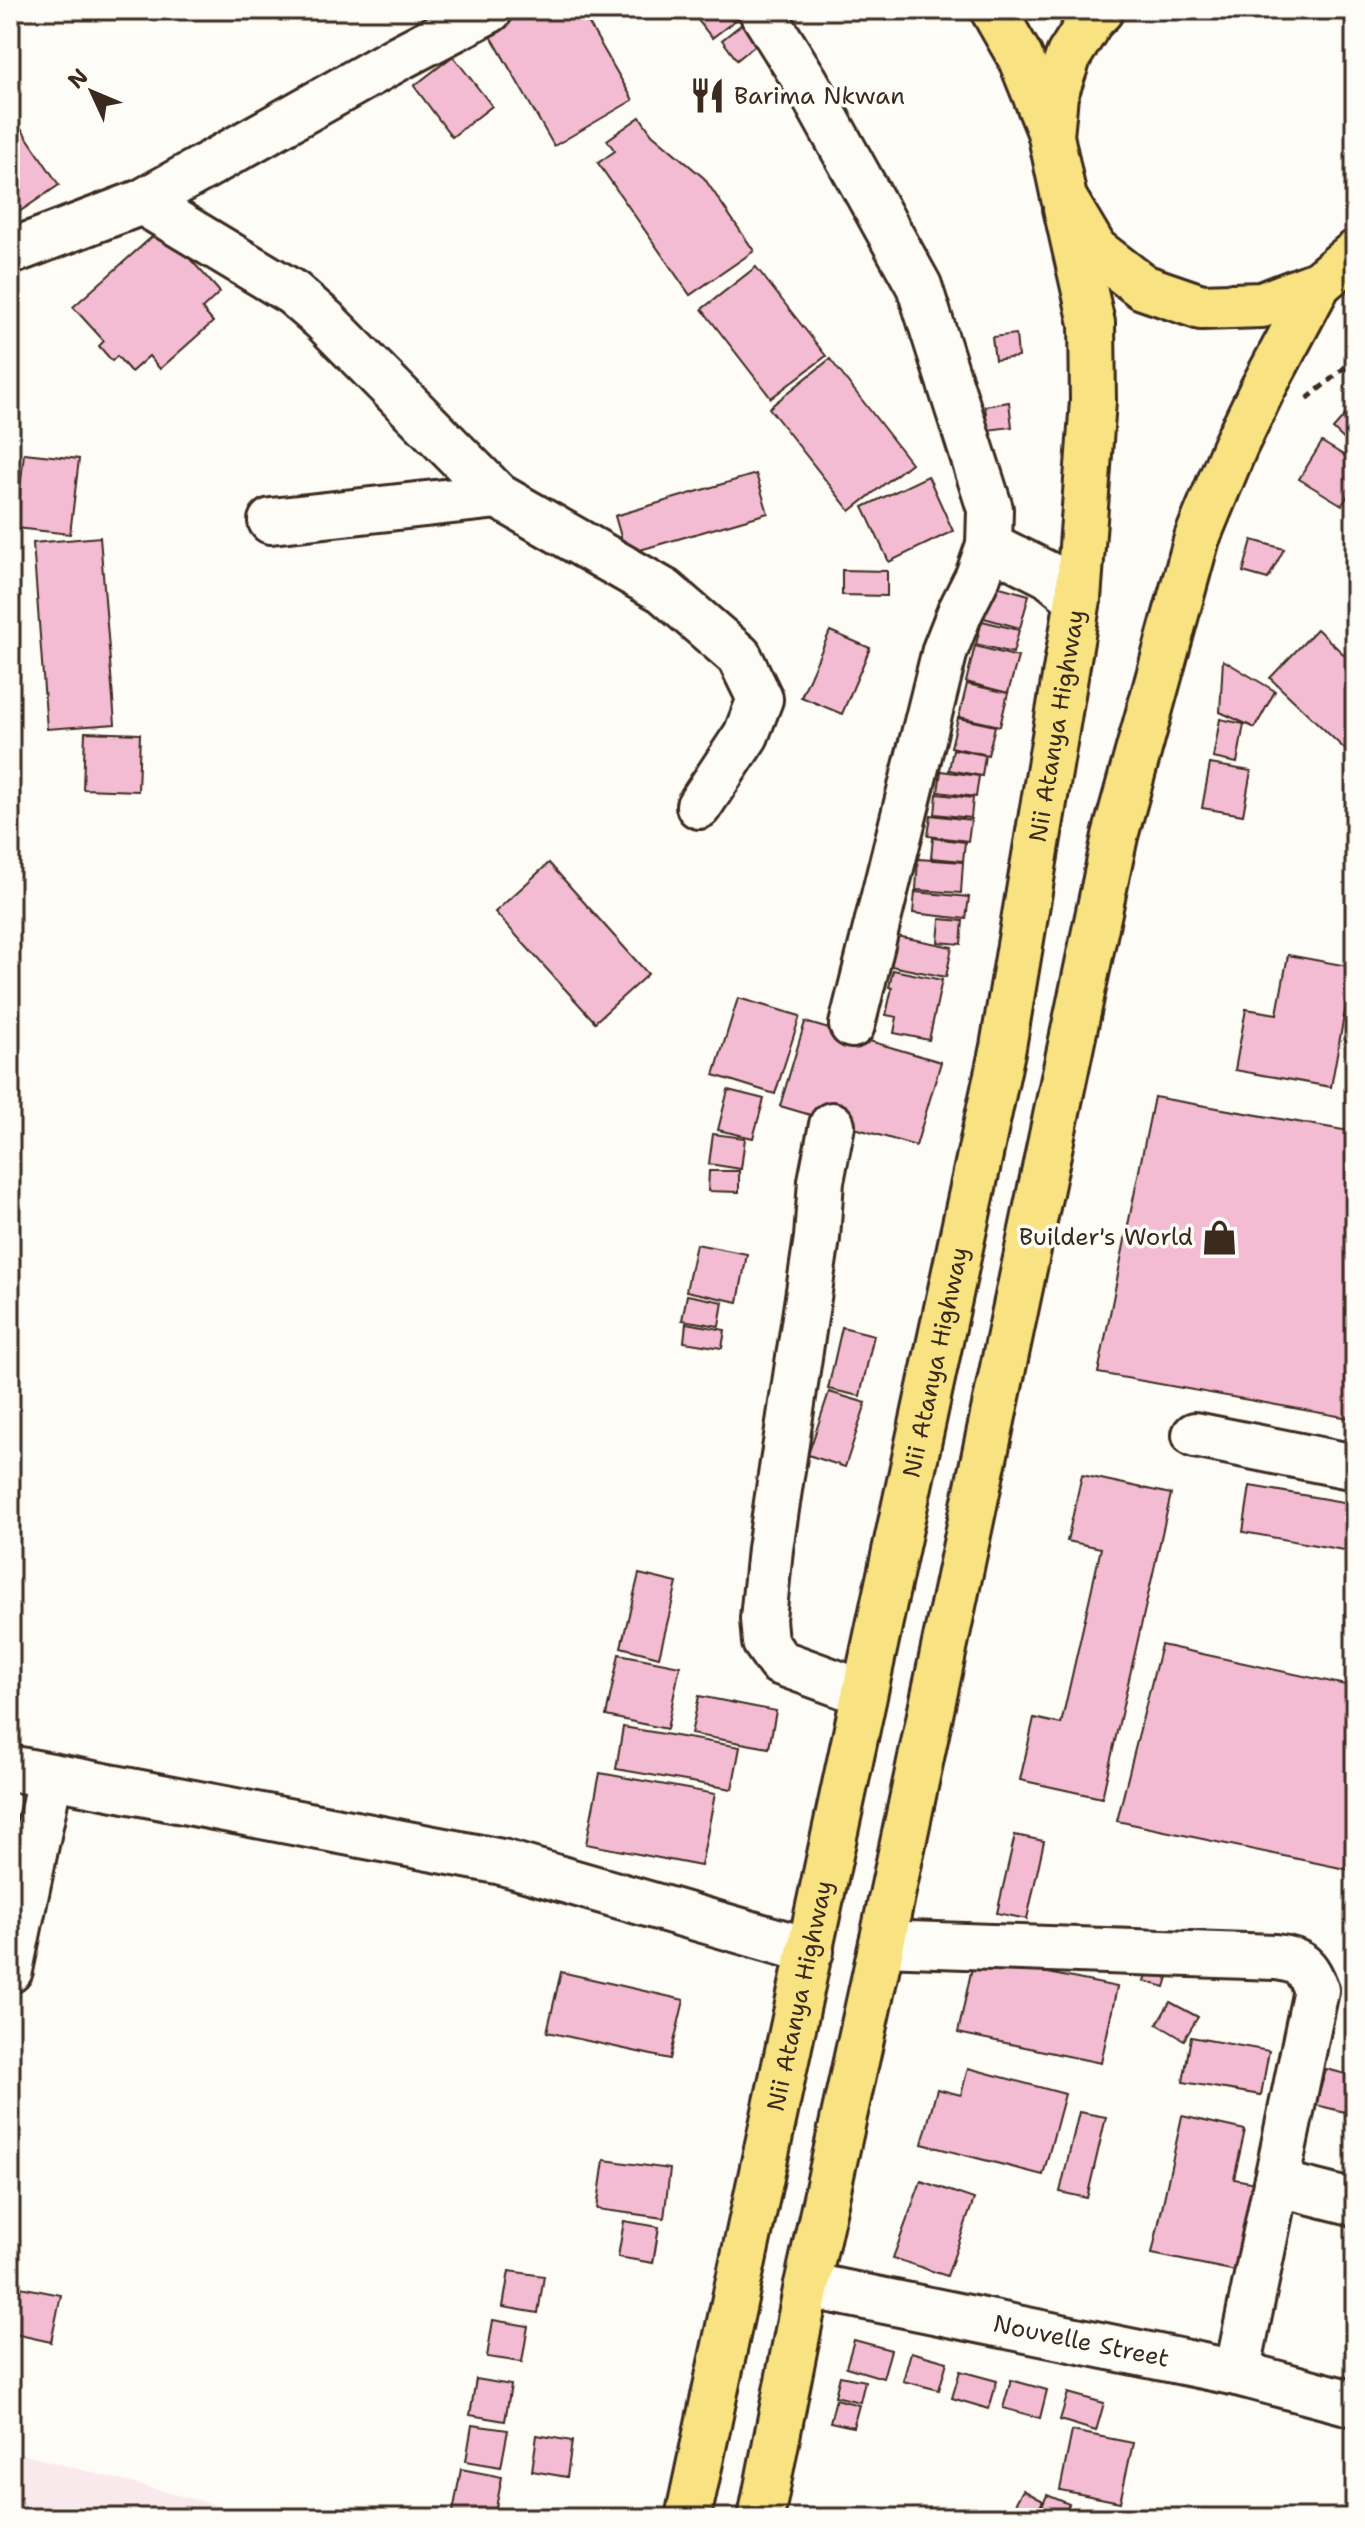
<svg xmlns="http://www.w3.org/2000/svg" width="1365" height="2528" viewBox="0 0 1365 2528" font-family="'Shantell Sans',sans-serif">
<style>
.built{fill:#fae9ec}
.building{fill:#f4bcd2;stroke:#3b2a1e;stroke-width:2}
.lines{fill:none;stroke-linecap:round;stroke-linejoin:round}
.minor-casing{stroke:#3b2a1e;stroke-width:50}
.major-casing{stroke:#3b2a1e;stroke-width:50}
.highway-casing{stroke:#3b2a1e;stroke-width:50}
.path{stroke:#3b2a1e;stroke-width:5;stroke-dasharray:8 6;stroke-linecap:butt}
.minor{stroke:#fdfcf7;stroke-width:44}
.major{stroke:#f8e281;stroke-width:44}
.highway{stroke:#f8e281;stroke-width:44}
.labels{text-anchor:middle;stroke-width:7;stroke-linejoin:round;paint-order:stroke}
.poi-label{font-size:24px;fill:#3b2a1e;stroke:#fdfcf7;text-anchor:start}
.street-label{font-size:24px;fill:#3b2a1e;stroke:#fdfcf7}
</style>
<rect width="100%" height="100%" fill="#fdfcf7"/>
<filter id="ink" filterUnits="userSpaceOnUse"><feTurbulence type="fractalNoise" baseFrequency=".0125" numOctaves="2"/><feDisplacementMap in="SourceGraphic" scale="16" xChannelSelector="R" yChannelSelector="G"/><feConvolveMatrix kernelMatrix="1 2 1 2 8 2 1 2 1" color-interpolation-filters="sRGB"/></filter>
<g filter="url(#ink)">
<!-- built -->
<polygon class="built" points="10,2451 265,2518 10,2518"/>
<!-- building -->
<g class="building">
<polygon points="520,10 581,10 633,100 554,146 487,29"/>
<polygon points="690,10 742,10 745,13 712,38"/>
<polygon points="747,20 762,40 737,60 722,40"/>
<polygon points="453,56 492,106 452,137 414,86"/>
<polygon points="640,117 652,134 704,178 754,251 690,295 598,163 615,151 607,140"/>
<polygon points="22,130 59,185 10,218 10,138"/>
<polygon points="162,228 220,292 202,309 213,322 160,369 149,356 131,372 117,356 112,361 99,346 104,341 73,307"/>
<polygon points="756,267 826,356 771,398 702,309"/>
<polygon points="1016,334 1018,357 995,360 992,337"/>
<polygon points="830,359 911,463 850,511 769,408"/>
<polygon points="1009,402 1012,427 988,430 985,406"/>
<polygon points="1349,411 1355,417 1355,450 1333,429"/>
<polygon points="1322,442 1355,462 1355,484 1342,505 1299,479"/>
<polygon points="24,453 79,459 70,534 16,528"/>
<polygon points="756,474 768,513 626,554 615,516"/>
<polygon points="928,476 953,531 889,562 863,507"/>
<polygon points="100,537 115,724 47,729 33,543"/>
<polygon points="1252,540 1284,549 1268,579 1243,572"/>
<polygon points="842,570 887,571 887,596 842,595"/>
<polygon points="993,585 1029,595 1020,628 984,618"/>
<polygon points="982,621 1019,630 1013,653 976,644"/>
<polygon points="1317,629 1355,665 1355,759 1270,678"/>
<polygon points="830,631 870,648 842,714 801,697"/>
<polygon points="975,646 1018,657 1008,693 966,682"/>
<polygon points="1223,660 1275,691 1255,728 1220,712"/>
<polygon points="967,684 1008,693 1000,726 959,717"/>
<polygon points="958,718 995,726 988,755 951,747"/>
<polygon points="1220,719 1244,724 1237,763 1213,758"/>
<polygon points="85,732 140,734 138,791 83,789"/>
<polygon points="953,749 985,755 982,776 949,770"/>
<polygon points="1210,764 1251,771 1243,815 1202,808"/>
<polygon points="941,771 979,776 976,797 938,792"/>
<polygon points="937,794 973,798 971,818 935,814"/>
<polygon points="931,815 971,820 968,841 928,836"/>
<polygon points="933,838 965,842 963,861 931,858"/>
<polygon points="918,859 963,862 961,893 916,890"/>
<polygon points="549,863 648,974 595,1022 495,912"/>
<polygon points="915,892 969,897 966,919 913,913"/>
<polygon points="940,919 963,921 961,944 938,942"/>
<polygon points="897,936 952,947 946,977 891,966"/>
<polygon points="1288,955 1353,967 1331,1087 1235,1070 1246,1009 1277,1014"/>
<polygon points="893,970 942,980 929,1040 894,1033 897,1017 886,1015 892,988 889,987"/>
<polygon points="738,998 800,1016 775,1094 714,1075"/>
<polygon points="805,1022 941,1062 916,1146 780,1106"/>
<polygon points="728,1090 764,1099 753,1138 718,1130"/>
<polygon points="1154,1097 1355,1132 1355,1419 1098,1373"/>
<polygon points="713,1134 745,1138 741,1169 709,1164"/>
<polygon points="709,1171 739,1171 739,1192 708,1191"/>
<polygon points="696,1244 747,1254 738,1302 686,1291"/>
<polygon points="687,1295 723,1302 719,1326 682,1320"/>
<polygon points="686,1323 725,1330 722,1348 684,1342"/>
<polygon points="842,1327 874,1335 860,1396 828,1389"/>
<polygon points="829,1392 866,1403 845,1467 808,1455"/>
<polygon points="1082,1475 1171,1494 1102,1798 1020,1780 1034,1718 1061,1724 1101,1548 1067,1541"/>
<polygon points="1250,1486 1355,1504 1355,1552 1243,1532"/>
<polygon points="639,1574 677,1583 659,1657 621,1647"/>
<polygon points="1161,1645 1355,1687 1355,1871 1117,1821"/>
<polygon points="619,1654 680,1666 667,1729 606,1716"/>
<polygon points="699,1696 776,1711 769,1748 691,1734"/>
<polygon points="623,1727 740,1747 732,1789 616,1769"/>
<polygon points="600,1773 715,1794 701,1866 586,1844"/>
<polygon points="1015,1835 1044,1841 1027,1919 997,1913"/>
<polygon points="974,1958 1117,1987 1101,2063 958,2033"/>
<polygon points="1150,1961 1171,1967 1165,1987 1144,1981"/>
<polygon points="561,1972 684,2000 670,2059 547,2032"/>
<polygon points="1170,2002 1198,2017 1184,2040 1157,2024"/>
<polygon points="1191,2037 1269,2051 1261,2095 1183,2082"/>
<polygon points="968,2068 1065,2094 1043,2175 922,2144 937,2089 961,2095"/>
<polygon points="1326,2069 1354,2076 1345,2112 1316,2105"/>
<polygon points="1079,2112 1106,2117 1087,2198 1060,2192"/>
<polygon points="1182,2116 1245,2130 1234,2179 1261,2184 1241,2272 1152,2254"/>
<polygon points="604,2160 670,2169 664,2218 597,2209"/>
<polygon points="921,2181 974,2199 947,2276 893,2258"/>
<polygon points="624,2221 659,2227 653,2263 618,2257"/>
<polygon points="509,2271 544,2276 538,2313 503,2307"/>
<polygon points="10,2285 61,2295 51,2342 10,2333"/>
<polygon points="493,2320 528,2326 522,2362 487,2357"/>
<polygon points="854,2340 891,2350 883,2378 846,2367"/>
<polygon points="911,2352 947,2362 939,2390 903,2381"/>
<polygon points="960,2371 997,2381 989,2409 952,2398"/>
<polygon points="840,2376 865,2381 860,2402 835,2396"/>
<polygon points="476,2379 511,2385 505,2421 470,2415"/>
<polygon points="1011,2380 1047,2390 1040,2418 1003,2408"/>
<polygon points="1068,2393 1104,2403 1096,2431 1060,2420"/>
<polygon points="836,2399 859,2405 853,2427 830,2422"/>
<polygon points="472,2425 508,2430 501,2467 466,2461"/>
<polygon points="1072,2431 1133,2443 1120,2502 1060,2490"/>
<polygon points="537,2435 572,2441 567,2477 532,2471"/>
<polygon points="461,2469 502,2477 494,2518 452,2518"/>
<polygon points="1023,2490 1043,2501 1034,2518 1007,2518"/>
<polygon points="1047,2495 1069,2504 1063,2518 1038,2516"/>
</g>
<g class="lines">
<defs>
<g id="minor">
<polyline points="761,10 806,82 919,286 990,509 989,545 978,576 960,612 945,650 852,1025"/>
<polyline points="142,202 293,293 324,320 498,496 664,591 739,656 760,699 746,735 699,806"/>
<polyline points="10,252 142,202 400,57 490,10"/>
<polyline points="271,521 498,496"/>
<polyline points="989,545 1049,575 1078,599"/>
<polyline points="832,1125 821,1181 817,1238 770,1549 763,1619 765,1642 779,1662 864,1693"/>
<polyline points="1195,1435 1355,1467"/>
<polyline points="10,1768 502,1862 811,1951"/>
<path d="M882,1943L1275,1957C1301,1960 1307,1966 1316,1990L1237,2373"/>
<polyline points="10,1970 50,1777"/>
<polyline points="1276,2183 1355,2203"/>
<path id="s1" d="M807,2285L1237,2373L1355,2404"/>
</g>
<g id="major">
<path id="s2" d="M688,2518L1003,1047L1078,599L1093,401L1092,323L1066,208"/>
<polyline points="761,2518 807,2285 882,1943 1115,836 1197,538 1235,446 1262,390 1319,283"/>
</g>
<g id="highway">
<polyline points="993,10 1020,57 1051,134"/>
<polyline points="1101,10 1091,20 1069,55 1055,95 1051,136 1064,198 1095,250 1143,287 1201,307 1262,305 1319,283 1355,253"/>
</g>
</defs>
<!-- minor casing -->
<use href="#minor" class="minor-casing"/>
<!-- major casing -->
<use href="#major" class="major-casing"/>
<!-- highway casing -->
<use href="#highway" class="highway-casing"/>
<!-- path -->
<polyline class="path" points="1307,399 1355,359"/>
<!-- minor -->
<use href="#minor" class="minor"/>
<!-- major -->
<use href="#major" class="major"/>
<!-- highway -->
<use href="#highway" class="highway"/>
</g>
</g>
<!-- icons -->
<defs>
<symbol id="restaurant-bare" viewBox="-9 -9 18 18"><path d="M-5-6h1v4h1v-4h1v4h1v-4h1v5L-1.5 .5V6h-2V.5L-5-1ZM5-6V6H3V1.5H1.5Q1.5-4 5-6Z" fill="#3b2a1e" stroke="#fdfcf7" stroke-width="2.5" paint-order="stroke"/></symbol>
<symbol id="shop-bare" viewBox="-9 -9 18 18"><path d="M-5-2.5h2.3a2.7 3.5 0 0 1 5.4 0H5L5.5 6h-11ZM-1.5-2.5h3a1.5 2.3 0 0 0-3 0Z" fill="#3b2a1e" stroke="#fdfcf7" stroke-width="2.5" paint-order="stroke"/></symbol>
</defs>
<g fill-rule="evenodd">
<use href="#restaurant-bare" x="682" y="70" width="51" height="51"/>
<use href="#shop-bare" x="1194" y="1212" width="51" height="51"/>
</g>
<g class="labels">
<!-- poi labels -->
<g class="poi-label">
<text x="734" y="104">Barima Nkwan</text>
<text x="1193" y="1245" text-anchor="end">Builder's World</text>
</g>
<!-- street labels -->
<g class="street-label">
<text dy="8" stroke="none"><textPath href="#s2" startOffset="1830">Nii Atanya Highway</textPath></text>
<text dy="8" stroke="none"><textPath href="#s2" startOffset="1182">Nii Atanya Highway</textPath></text>
<text dy="8" stroke="none"><textPath href="#s2" startOffset="534">Nii Atanya Highway</textPath></text>
<text dy="8" stroke="none"><textPath href="#s1" startOffset="280">Nouvelle Street</textPath></text>
</g>
</g>
<!-- margin -->
<rect width="1365" height="2528" fill="none" stroke="#fdfcf7" stroke-width="40"/>
<rect x="20" y="20" width="1325" height="2488" fill="none" stroke="#3b2a1e" stroke-width="3" filter="url(#ink)"/>
<!-- north arrow -->
<g transform="translate(92 92) rotate(314)" stroke="#fdfcf7" stroke-width="6" paint-order="stroke">
<path d="M0-6L14 30L0 20L-14 30Z" fill="#3b2a1e"/>
<text y="-12" font-size="22" font-weight="bold" text-anchor="middle" fill="#3b2a1e">N</text>
</g>
</svg>
